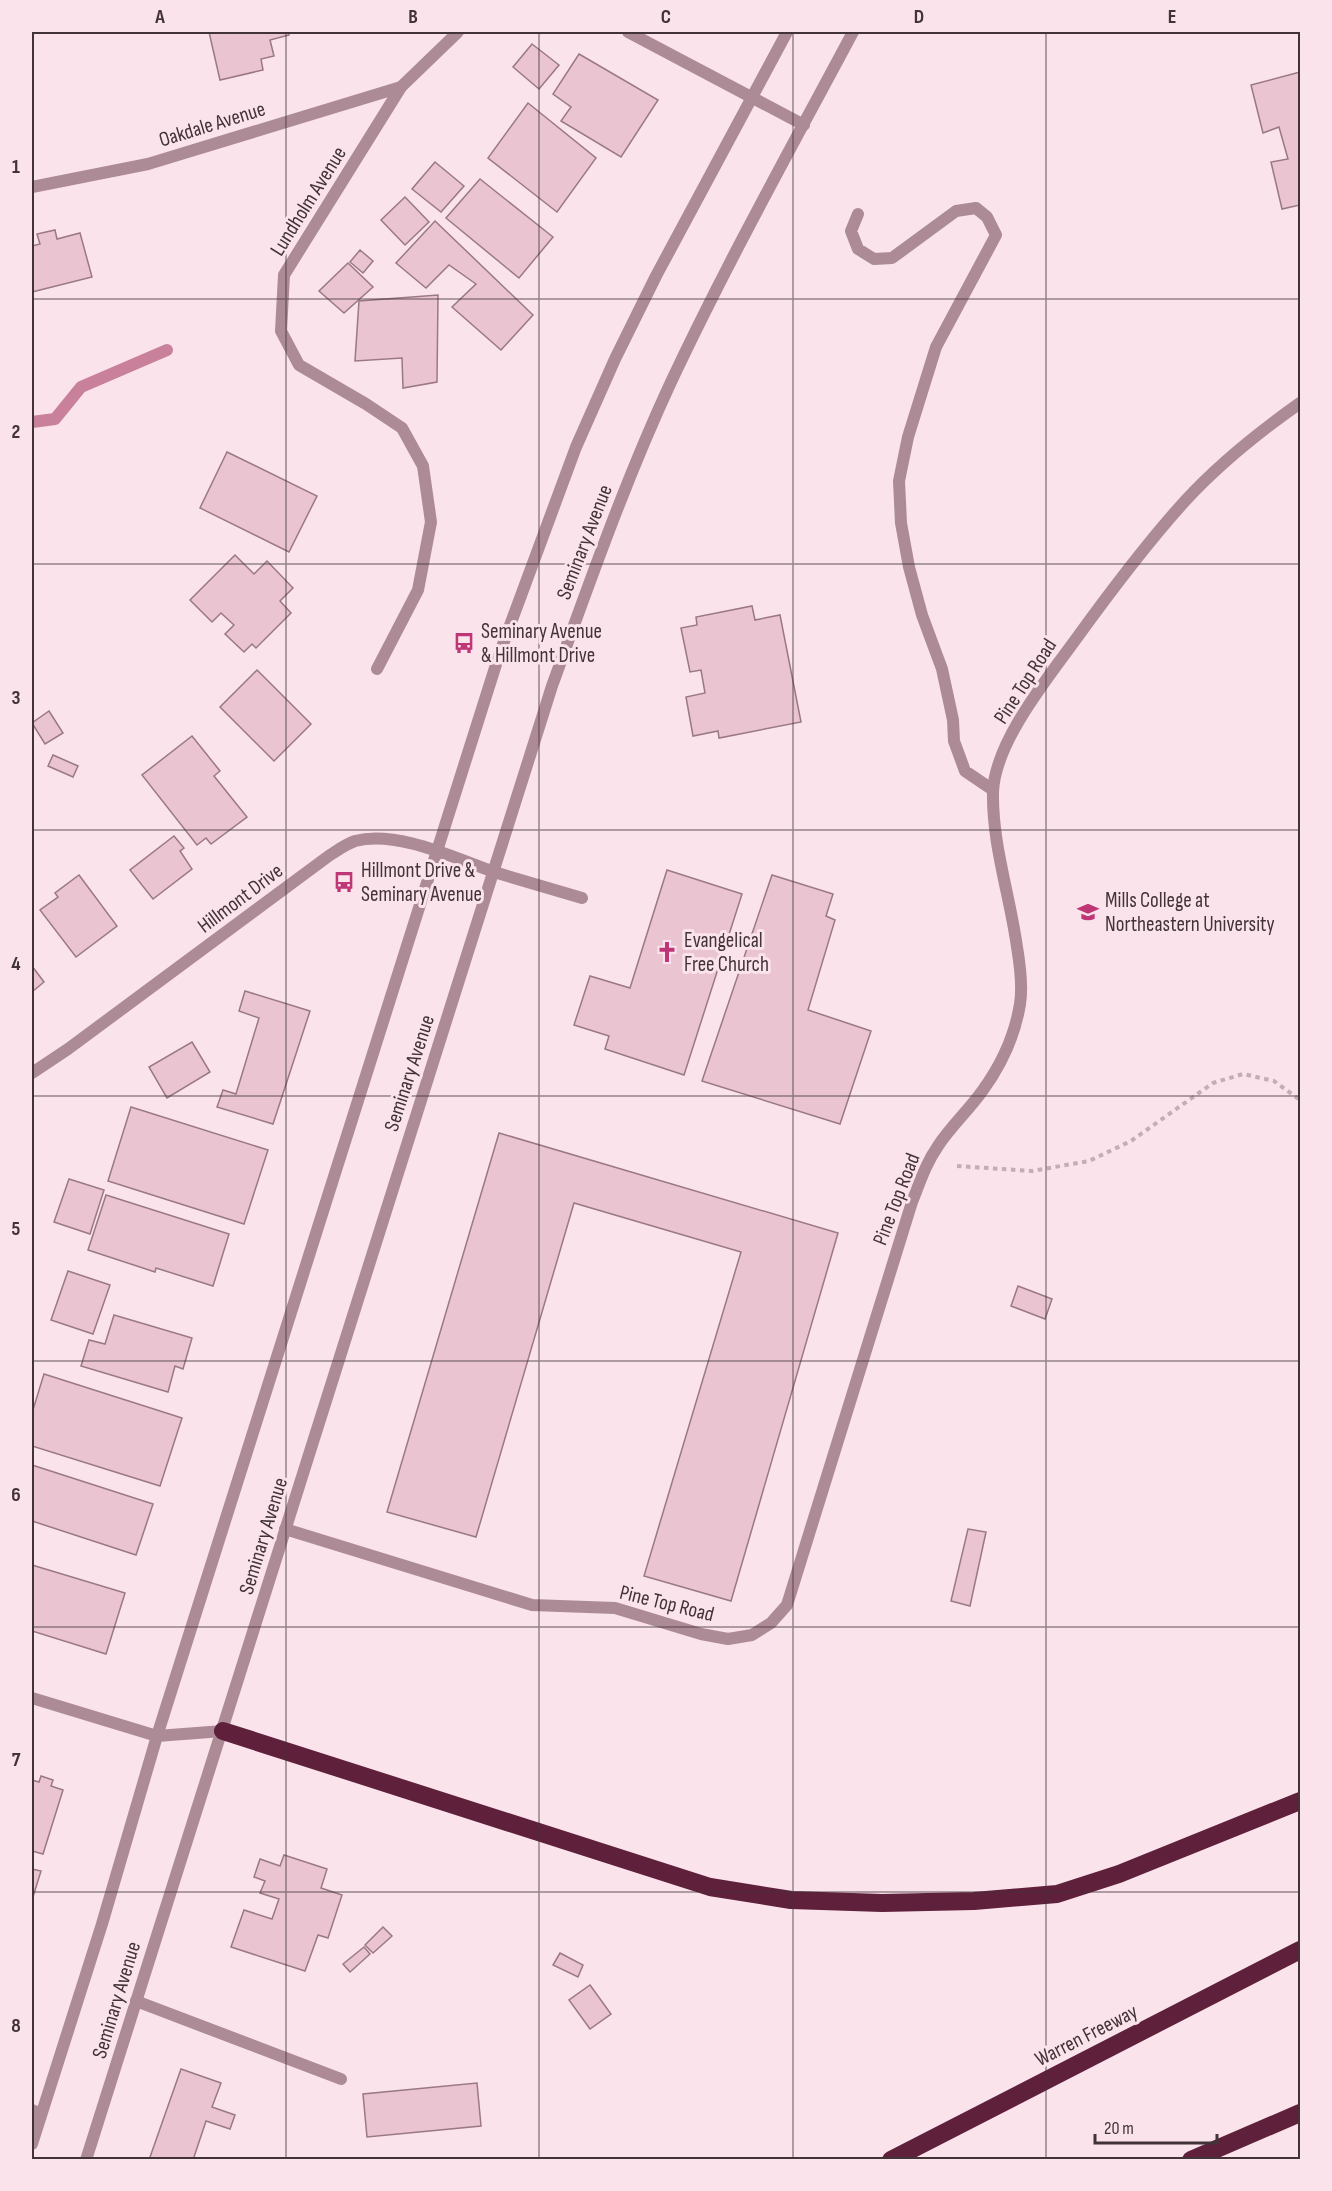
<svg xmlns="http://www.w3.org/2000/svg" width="1332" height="2191" viewBox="0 0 1332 2191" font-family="'Sofia Sans Condensed',sans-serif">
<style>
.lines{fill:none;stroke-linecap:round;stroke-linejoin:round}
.stream{stroke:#c9809b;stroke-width:12}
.building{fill:#eac5d1;stroke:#9a7884;stroke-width:1.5}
.path{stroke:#c2aeb4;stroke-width:4;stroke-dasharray:4.5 4.5;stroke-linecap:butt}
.service{stroke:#ad8b96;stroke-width:12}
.minor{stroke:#ad8b96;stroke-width:12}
.tertiary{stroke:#ad8b96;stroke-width:12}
.motorway{stroke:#5f203b;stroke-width:18}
.grid{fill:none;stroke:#423338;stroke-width:1.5;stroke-opacity:0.55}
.labels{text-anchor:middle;stroke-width:6;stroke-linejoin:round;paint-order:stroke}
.street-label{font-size:21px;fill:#423338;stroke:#fae3ea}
.poi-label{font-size:21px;fill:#423338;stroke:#fae3ea;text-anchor:start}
.neatline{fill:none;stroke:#423338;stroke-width:2}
.grid-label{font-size:20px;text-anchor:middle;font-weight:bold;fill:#423338}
</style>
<rect width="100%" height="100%" fill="#fae3ea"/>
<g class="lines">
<!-- stream -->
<polyline class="stream" points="32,422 55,419 81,387 167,350"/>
</g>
<!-- building -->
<g class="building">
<polygon points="209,32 288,32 289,35 270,40 274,56 261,59 263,70 220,80"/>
<polygon points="532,44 559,65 539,89 513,67"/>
<polygon points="579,54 658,100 621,157 561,121 571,107 553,94"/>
<polygon points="1300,72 1300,205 1282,209 1271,162 1288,159 1279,127 1263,133 1251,85"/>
<polygon points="528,103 596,158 557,212 488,158"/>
<polygon points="435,162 464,186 441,212 412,189"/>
<polygon points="480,179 553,237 519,278 446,218"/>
<polygon points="405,197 429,222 405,245 381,220"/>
<polygon points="435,221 533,315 501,350 452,307 476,284 449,265 426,288 396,263"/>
<polygon points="55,230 57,239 80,233 92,277 32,292 32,246 40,244 37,234"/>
<polygon points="360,250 373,261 363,273 350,262"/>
<polygon points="348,263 373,287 344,313 319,291"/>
<polygon points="438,295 437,382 403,388 402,358 355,361 359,301"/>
<polygon points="227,452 317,496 289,552 200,508"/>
<polygon points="235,555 254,574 267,561 293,588 280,601 291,613 256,648 252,644 244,652 225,634 234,625 221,613 212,622 190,600"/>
<polygon points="752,606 755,620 780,615 801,722 719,738 718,731 693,736 686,697 705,693 701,670 690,672 681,628 697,625 696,617"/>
<polygon points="257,670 311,724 274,761 220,707"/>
<polygon points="49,711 63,733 45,744 32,723"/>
<polygon points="192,736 220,771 214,776 247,817 211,844 206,838 197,845 142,775"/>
<polygon points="53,755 78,766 73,777 48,766"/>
<polygon points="174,836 184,848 180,851 192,869 153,899 130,870"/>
<polygon points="667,870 742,894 684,1075 605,1049 609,1036 574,1025 590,976 630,988"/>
<polygon points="79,875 117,926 76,957 40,910 58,897 55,893"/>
<polygon points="772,875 833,894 826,916 835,920 808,1010 871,1031 840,1124 702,1081"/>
<polygon points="32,966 44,982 32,992"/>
<polygon points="245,991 310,1011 273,1124 217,1107 223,1090 236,1094 259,1018 239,1011"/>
<polygon points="192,1042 210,1072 167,1098 149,1067"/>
<polygon points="131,1107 268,1150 244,1224 108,1181"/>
<polygon points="499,1133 838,1233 731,1601 644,1576 741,1252 574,1203 476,1537 387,1512"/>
<polygon points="69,1179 104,1190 90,1234 54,1222"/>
<polygon points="106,1195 229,1234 213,1286 156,1268 155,1272 88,1250"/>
<polygon points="68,1271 110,1285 93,1334 51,1320"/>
<polygon points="1018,1286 1052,1299 1045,1319 1011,1306"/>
<polygon points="114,1315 192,1338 183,1369 175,1366 168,1392 81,1366 89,1340 105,1344"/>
<polygon points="44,1374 182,1418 160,1486 32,1446 32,1413"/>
<polygon points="32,1465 153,1504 136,1555 32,1521"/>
<polygon points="968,1529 986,1532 970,1606 951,1601"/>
<polygon points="32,1565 125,1593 106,1654 32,1631"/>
<polygon points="41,1776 53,1780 51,1786 63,1790 43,1854 32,1851 32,1780 39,1782"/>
<polygon points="284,1855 327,1869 321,1888 342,1895 328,1938 318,1935 305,1971 231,1947 244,1910 272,1919 279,1899 260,1893 265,1881 254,1877 260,1859 280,1866"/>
<polygon points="32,1869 41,1871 32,1900"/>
<polygon points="383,1927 392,1936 373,1953 365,1945"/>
<polygon points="364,1947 370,1954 350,1972 343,1964"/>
<polygon points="560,1953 583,1965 578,1977 553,1965"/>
<polygon points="590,1985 611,2014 590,2029 569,2000"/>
<polygon points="181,2069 221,2083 212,2107 235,2115 230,2129 206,2121 193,2160 149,2160"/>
<polygon points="477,2083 481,2126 367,2137 363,2094"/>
</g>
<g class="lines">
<!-- path -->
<polyline class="path" points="957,1166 1032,1171 1089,1161 1131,1141 1213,1083 1243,1074 1274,1081 1300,1100"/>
<!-- service -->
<g class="service">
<polyline points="858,214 851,231 858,249 874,259 892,258 956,211 976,208 987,217 996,235 936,347 908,437 899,481 901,523 909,567 922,615 942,669 953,720 954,741 965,771 993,790"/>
<polyline points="494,872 582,898"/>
<polyline points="136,2001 341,2079"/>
<polyline points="32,2110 41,2114"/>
</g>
<!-- minor -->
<g class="minor">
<polyline points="628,32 804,125"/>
<polyline points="32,187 148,164 401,87"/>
<polyline points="377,669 418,590 431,522 423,466 402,428 366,404 299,365 281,331 284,275 401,87 458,32"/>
<path d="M285,1529L532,1605L615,1608L701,1634L728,1639L752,1635L771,1623L787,1605L912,1202C920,1182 926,1163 938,1146C951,1126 969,1110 983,1090C1001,1065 1015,1035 1020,1004C1023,986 1020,965 1017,947C1010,896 992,844 993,792C995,742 1047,679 1076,639C1110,592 1145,545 1185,501C1219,464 1259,432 1300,403"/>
<polyline points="32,1698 157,1736 223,1731"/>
</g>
<!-- tertiary -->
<g class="tertiary">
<path d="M32,1073L68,1049L330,855C338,850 346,844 355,841C397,830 454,858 494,872"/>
<polyline points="32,2144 102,1924 157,1736 499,655 576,447 615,359 656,276 787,32"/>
<path d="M86,2160L552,686C589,584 625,481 671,382C727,263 791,148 853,32"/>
</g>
<!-- motorway -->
<g class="motorway">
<polyline points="223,1731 710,1887 791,1900 882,1903 974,1901 1057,1894 1119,1874 1300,1801"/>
<polyline points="891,2160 1300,1950"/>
<polyline points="1191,2160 1300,2113"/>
</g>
</g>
<!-- grid -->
<path class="grid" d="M286,32V2160M539,32V2160M793,32V2160M1046,32V2160M32,299H1300M32,564H1300M32,830H1300M32,1096H1300M32,1361H1300M32,1627H1300M32,1892H1300"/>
<!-- icons -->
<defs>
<symbol id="bus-bare" viewBox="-9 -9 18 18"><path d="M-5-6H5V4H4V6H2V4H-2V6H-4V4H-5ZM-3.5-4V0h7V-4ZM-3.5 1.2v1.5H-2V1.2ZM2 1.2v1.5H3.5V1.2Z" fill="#be3675" stroke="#fae3ea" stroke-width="2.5" paint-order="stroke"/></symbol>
<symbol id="university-bare" viewBox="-9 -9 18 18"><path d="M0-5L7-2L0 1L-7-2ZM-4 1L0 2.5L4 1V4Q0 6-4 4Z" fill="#be3675" stroke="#fae3ea" stroke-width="2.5" paint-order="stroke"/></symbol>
<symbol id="church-bare" viewBox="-9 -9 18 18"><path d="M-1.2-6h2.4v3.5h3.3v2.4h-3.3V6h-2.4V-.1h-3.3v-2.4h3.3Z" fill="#be3675" stroke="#fae3ea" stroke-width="2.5" paint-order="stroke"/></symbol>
</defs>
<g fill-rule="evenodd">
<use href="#bus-bare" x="449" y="628" width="30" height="30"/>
<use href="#bus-bare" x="329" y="867" width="30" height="30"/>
<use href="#university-bare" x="1073" y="897" width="30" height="30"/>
<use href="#church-bare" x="652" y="937" width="30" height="30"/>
</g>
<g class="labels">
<!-- street labels -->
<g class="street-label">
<text transform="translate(212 124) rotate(-17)" y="7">Oakdale Avenue</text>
<text transform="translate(308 201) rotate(-58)" y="7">Lundholm Avenue</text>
<text transform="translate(584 542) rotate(-69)" y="7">Seminary Avenue</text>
<text transform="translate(1025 681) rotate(-57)" y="7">Pine Top Road</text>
<text transform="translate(240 898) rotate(-37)" y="7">Hillmont Drive</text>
<text transform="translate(409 1073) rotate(-72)" y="7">Seminary Avenue</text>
<text transform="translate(896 1199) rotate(-69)" y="7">Pine Top Road</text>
<text transform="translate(263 1536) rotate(-73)" y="7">Seminary Avenue</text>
<text transform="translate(667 1603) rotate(14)" y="7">Pine Top Road</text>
<text transform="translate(116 2000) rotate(-73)" y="7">Seminary Avenue</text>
<text transform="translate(1086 2035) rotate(-27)" y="7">Warren Freeway</text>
</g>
<!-- poi labels -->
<g class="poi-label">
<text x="481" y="638">Seminary Avenue<tspan x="481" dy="24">&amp; Hillmont Drive</tspan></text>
<text x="361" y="877">Hillmont Drive &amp;<tspan x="361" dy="24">Seminary Avenue</tspan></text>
<text x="1105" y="907">Mills College at<tspan x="1105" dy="24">Northeastern University</tspan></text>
<text x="684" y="947">Evangelical<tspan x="684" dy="24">Free Church</tspan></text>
</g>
</g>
<!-- border -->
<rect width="1332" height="2191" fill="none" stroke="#fae3ea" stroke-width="66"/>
<!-- scale -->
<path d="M1095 2134v9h122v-9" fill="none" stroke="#423338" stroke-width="3"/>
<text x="1104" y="2134" font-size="18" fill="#423338" stroke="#fae3ea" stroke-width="4.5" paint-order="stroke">20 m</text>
<rect x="33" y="33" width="1266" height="2125" class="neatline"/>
<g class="grid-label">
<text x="160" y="23">A</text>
<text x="413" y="23">B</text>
<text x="666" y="23">C</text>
<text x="919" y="23">D</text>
<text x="1172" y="23">E</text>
<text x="16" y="173">1</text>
<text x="16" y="438">2</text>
<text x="16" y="704">3</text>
<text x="16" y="970">4</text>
<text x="16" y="1235">5</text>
<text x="16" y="1501">6</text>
<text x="16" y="1766">7</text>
<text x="16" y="2032">8</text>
</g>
</svg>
